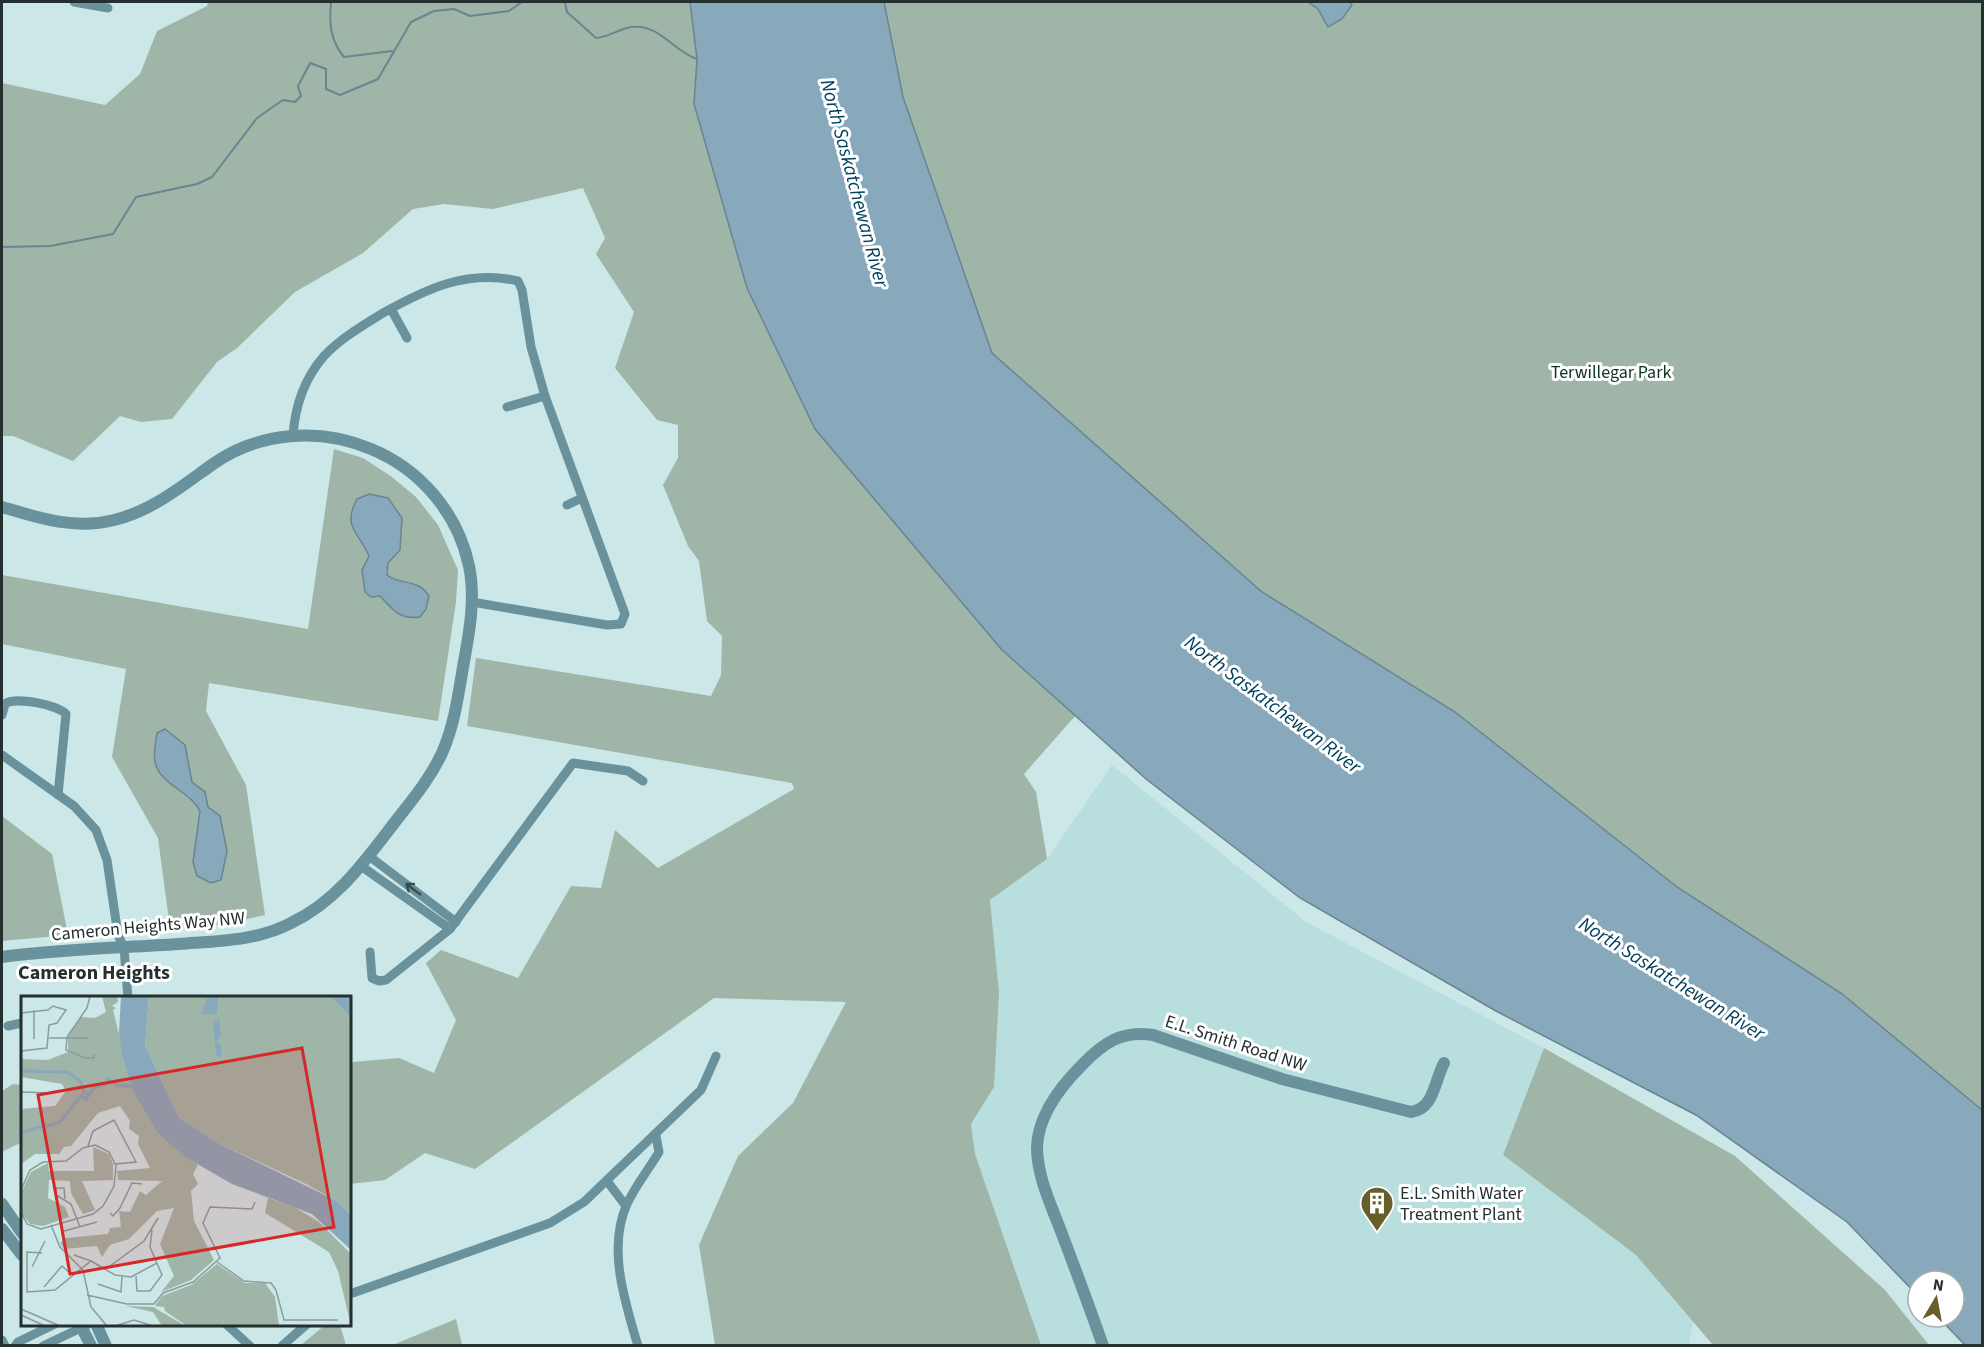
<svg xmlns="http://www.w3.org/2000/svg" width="1984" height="1347" viewBox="0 0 1984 1347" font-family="'Source Sans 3',sans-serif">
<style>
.built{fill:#b8dede}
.green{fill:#9fb5a7}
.water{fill:#88a8bb;stroke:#6a8491;stroke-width:1.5}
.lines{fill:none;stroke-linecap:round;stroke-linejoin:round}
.stream{stroke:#6a8491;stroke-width:2}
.minor{stroke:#69929c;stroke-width:9}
.tertiary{stroke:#69929c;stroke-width:12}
.oneway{stroke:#394d50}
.labels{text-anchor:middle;stroke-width:6;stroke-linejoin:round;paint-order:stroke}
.park-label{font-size:18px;fill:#0a3520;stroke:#fff}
.street-label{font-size:18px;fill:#242f2f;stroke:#fff}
.poi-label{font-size:18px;fill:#242f2f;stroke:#fff;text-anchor:start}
.water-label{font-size:20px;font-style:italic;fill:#00415d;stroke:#fff}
.neighbourhood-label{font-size:20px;font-weight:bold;fill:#242f2f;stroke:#fff}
.inset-river{fill:none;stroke:#88a8bb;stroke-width:3}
.inset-road{fill:none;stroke:#889d9d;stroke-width:1.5}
.view{fill:#d62828;fill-opacity:0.15;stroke:#d62828;stroke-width:3}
.inset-edge{fill:none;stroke:#242f2f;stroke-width:3}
</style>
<rect width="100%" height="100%" fill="#cbe7e7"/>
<!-- built -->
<polygon class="built" points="1112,765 1306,922 1544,1048 1503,1155 1636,1255 1693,1322 1689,1345 1041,1345 975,1154 971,1124 994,1087 998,987 990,900 1047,859"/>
<!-- green -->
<g class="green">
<polygon points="208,2 690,2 697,59 694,104 747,288 815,429 1002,650 1076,715 1024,774 1036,792 1047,859 990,900 999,993 994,1087 971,1124 975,1154 1041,1345 715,1345 699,1245 738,1156 793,1103 846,1002 714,998 475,1169 425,1153 385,1180 350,1184 350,1068 353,1062 399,1058 434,1073 456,1020 426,963 441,950 518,978 571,886 601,888 615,830 658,868 794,789 792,783 467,726 476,658 711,696 721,675 722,636 707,621 699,561 688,546 663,485 678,458 678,425 657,420 615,368 634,312 596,254 605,238 583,188 493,209 444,204 413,209 363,253 295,292 237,348 217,362 172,419 141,422 120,416 73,461 13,436 2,436 2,83 105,105 140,74 157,31 207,6"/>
<polygon points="884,2 1982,2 1982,1110 1841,993 1677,887 1454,712 1262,592 992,353 903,97"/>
<polygon points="334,449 363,458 392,477 416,497 438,525 458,570 456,602 438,721 209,683 206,711 246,785 265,915 225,924 170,928 158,838 112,757 126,669 2,644 2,575 308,629"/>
<polygon points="2,816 52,854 68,935 2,941"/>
<polygon points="1544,1048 1735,1156 1885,1290 1929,1345 1713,1345 1636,1255 1503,1155"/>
<polygon points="13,1084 22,1085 22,1142 2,1152 2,1091"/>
<polygon points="456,1319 462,1345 390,1346"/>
<polygon points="325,1325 340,1325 346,1345 301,1345"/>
</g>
<!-- water -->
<g class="water">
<polygon points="690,2 884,2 903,97 992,353 1262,592 1455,712 1677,887 1841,993 1982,1110 1982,1345 1965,1345 1938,1317 1954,1317 1954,1281 1918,1281 1918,1296 1847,1222 1696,1115 1496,1011 1300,898 1146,779 1002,650 815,429 747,288 694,104 697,59"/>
<polygon points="1308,2 1350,2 1352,5 1342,19 1328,27 1318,9"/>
<path d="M369,494L388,498L402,518L400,550L388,563L387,575C401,586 418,578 429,596L426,609L420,617C400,620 393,610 380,596L371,597L365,592L362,570L369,556C358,531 342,527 357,499Z"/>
<path d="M165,729L185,745L192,782L205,792L208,807L220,816L227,851L221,880L211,883L197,876L193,862L200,811C190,791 160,785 155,762C153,754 156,742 157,733Z"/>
</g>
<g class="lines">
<!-- stream -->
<g class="stream">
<path d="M331,2C329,23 330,40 344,57L392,51"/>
<path d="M565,2L567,12L596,38C609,37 619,29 631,27C659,23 674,52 697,59"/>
<polyline points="2,247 50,246 113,234 136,197 197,184 212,177 257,118 283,100 295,102 301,96 298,86 310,63 326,69 326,89 340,95 378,79 411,22 434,11 454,9 470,16 509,11 522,2"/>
</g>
<!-- minor -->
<g class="minor">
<polyline points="74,2 108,8"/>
<polyline points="391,309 407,338"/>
<polyline points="507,407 545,396"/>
<path d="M293,436C295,406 304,379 324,356C341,338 362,326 383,313C426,289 467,269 518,281L522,290L531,347L545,396L625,614L621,624L607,625L472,602"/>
<polyline points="567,505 582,498"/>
<path d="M2,715L5,704C15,696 58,705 66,714L58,795"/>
<polyline points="2,755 74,806 96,830 107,860 118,935 124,948 128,998"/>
<polyline points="369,856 456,922"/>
<polyline points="361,866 450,929"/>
<polyline points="370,952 372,978 379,981 386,980 450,929 573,763 628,771 643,781"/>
<polyline points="8,1026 22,1023"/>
<polyline points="607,1181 626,1206"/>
<polyline points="350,1294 550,1223 584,1202 701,1090 716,1056"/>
<polyline points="226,1324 250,1346"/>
<polyline points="2,1340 5,1346"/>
<polyline points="15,1346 18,1342 55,1324"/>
<polyline points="43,1346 87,1325"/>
<polyline points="282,1346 307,1324"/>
<path d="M638,1346C625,1302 607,1248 627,1204C635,1186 649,1169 659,1152L656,1136"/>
</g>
<!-- tertiary -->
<g class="tertiary">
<path d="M2,507C39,518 74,530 114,520C152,511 182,486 213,464C259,432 319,427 371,449C420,469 458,513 469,566C476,599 469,634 463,667C458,697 454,726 442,753C430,779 412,800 395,822C365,861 337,901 291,923C257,941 218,941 179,944C120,948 60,949 2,957"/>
<polyline points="2,1204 22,1233"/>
<polyline points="2,1229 22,1255"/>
<polyline points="80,1324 91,1346"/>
<polyline points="96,1324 106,1346"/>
<path d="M1103,1346C1090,1308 1076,1271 1062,1234C1052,1207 1037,1177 1037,1147C1038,1116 1061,1086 1082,1065C1103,1043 1122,1030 1153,1035L1282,1079L1411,1112C1434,1109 1434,1082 1444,1063"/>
</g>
</g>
<!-- one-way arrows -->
<defs><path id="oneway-shaft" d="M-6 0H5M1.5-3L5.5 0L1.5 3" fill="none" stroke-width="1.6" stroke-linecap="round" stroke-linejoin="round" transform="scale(1.5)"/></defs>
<use class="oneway" href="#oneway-shaft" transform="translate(413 889) rotate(-143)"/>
<!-- icons -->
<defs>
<symbol id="building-pin" viewBox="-11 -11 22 30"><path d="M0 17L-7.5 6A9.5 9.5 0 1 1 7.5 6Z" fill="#675e2b" stroke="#fff"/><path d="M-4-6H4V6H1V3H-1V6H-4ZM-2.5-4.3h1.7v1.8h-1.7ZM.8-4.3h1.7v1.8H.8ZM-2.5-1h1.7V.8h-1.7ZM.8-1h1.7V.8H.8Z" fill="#fff"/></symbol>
</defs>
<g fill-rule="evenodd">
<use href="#building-pin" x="1358" y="1184" width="38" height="52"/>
</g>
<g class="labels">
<!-- park labels -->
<g class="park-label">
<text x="1611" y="378">Terwillegar Park</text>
</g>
<!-- street labels -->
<g class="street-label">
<text transform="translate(148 926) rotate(-5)" y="6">Cameron Heights Way NW</text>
<text transform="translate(1236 1043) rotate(18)" y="6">E.L. Smith Road NW</text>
</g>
<!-- poi labels -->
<g class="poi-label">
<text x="1400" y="1199">E.L. Smith Water<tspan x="1400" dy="21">Treatment Plant</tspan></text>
</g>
<!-- water labels -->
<g class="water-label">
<text transform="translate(855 183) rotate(75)" y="7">North Saskatchewan River</text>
<text transform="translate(1273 704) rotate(37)" y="7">North Saskatchewan River</text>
<text transform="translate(1672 978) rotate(32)" y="7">North Saskatchewan River</text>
</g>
<!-- neighbourhood labels -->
<g class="neighbourhood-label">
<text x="94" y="979">Cameron Heights</text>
</g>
</g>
<!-- overview -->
<g transform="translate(21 996)">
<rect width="330" height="330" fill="#cbe7e7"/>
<path d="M81,0H96L97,6L91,10L95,12L92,14L112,96L136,137L177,169L172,178L177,188L170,195L173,225L193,264L170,284L140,296L153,280L139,248L153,212L136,215L108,243L89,249L81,261L76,250L43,253L39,247L45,242L87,238L89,232L100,231L98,215L109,216L119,195L125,199L141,185L97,184L96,175L129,172L117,148L118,140L108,133L109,125L99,110L77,117L50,150L43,151L38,158H14L0,168V113L34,110L45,95L41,88L0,81V63L27,64L47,56V40L60,21L74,22L85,16ZM128,0H308L316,7L330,23V219L314,204L285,188L199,148L158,122L124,49ZM72,151L88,158L92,168V184L61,185L74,214L62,218L50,197L49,185L28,184L27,202L44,211L48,221L22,230L9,228L2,219L1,195L10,176L27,167L28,175H73ZM247,202L275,212L298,226L330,258V330L317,275L308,256L244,217ZM196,268L224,287H244L254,301L258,330H166L144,315L143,311L134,310L141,300L170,289ZM104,310L132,311L163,329L141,330L132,316Z" fill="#9fb5a7"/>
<path d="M100,0H128L124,49L158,122L199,148L314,204L330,219V254L291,218L211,188L166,162L136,137L112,96L101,58L98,37ZM187,0H197L196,18H180ZM308,0H330V23L316,7ZM198,22L200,40L195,46L200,49V62L195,59L192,26Z" fill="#88a8bb"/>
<path class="inset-river" d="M0,75L47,76L60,86L63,97H69M0,136L38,127L60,100L65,103L73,92L85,88L86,82L97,90H111"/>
<path class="inset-road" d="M69,0L66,12L46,41L45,54L64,62H73V58M13,14V43M0,17L27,14L32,10L45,14L36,27L28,29L26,52L0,55M28,42H67M0,96L32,97M74,149L88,156L95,170L93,190L82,210L72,218L20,233L6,228L1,218L0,194L9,174L22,166L45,165L62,152ZM67,150L72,135L93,124L115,166L94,168M44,203L43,192H35V199L50,208L59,231M89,217L92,220L99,212L111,187L121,188M30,229L39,251L62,274L70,311L86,330M43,235L76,226M21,257L6,256V296L34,294L61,272M53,259L70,265M196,266L223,285L250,287L255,294L263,324H317M11,271L24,245M60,273L70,265L94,279L110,281L136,267M85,273L123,245L137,222M115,280L116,295H129L141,279L129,251L131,234M77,288L100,296L101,280M23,291L41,270L50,278M66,299L106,308H133L142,297L172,286L199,262L182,227L189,211L231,213L234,206M0,313L39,330M0,319L24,330M94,330L113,324L132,330"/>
<path class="view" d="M281,52L313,231L49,278L17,99Z"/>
<rect width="330" height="330" class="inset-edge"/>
</g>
<!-- border -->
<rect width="1984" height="1347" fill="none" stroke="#242f2f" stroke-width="6"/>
<!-- north arrow -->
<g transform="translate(1936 1299) rotate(10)"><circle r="28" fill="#ffffff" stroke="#a7acac" stroke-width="1.5"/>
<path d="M0-4.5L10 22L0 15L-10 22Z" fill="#675e2b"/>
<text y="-9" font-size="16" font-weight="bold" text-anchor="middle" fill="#242f2f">N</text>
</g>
</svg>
